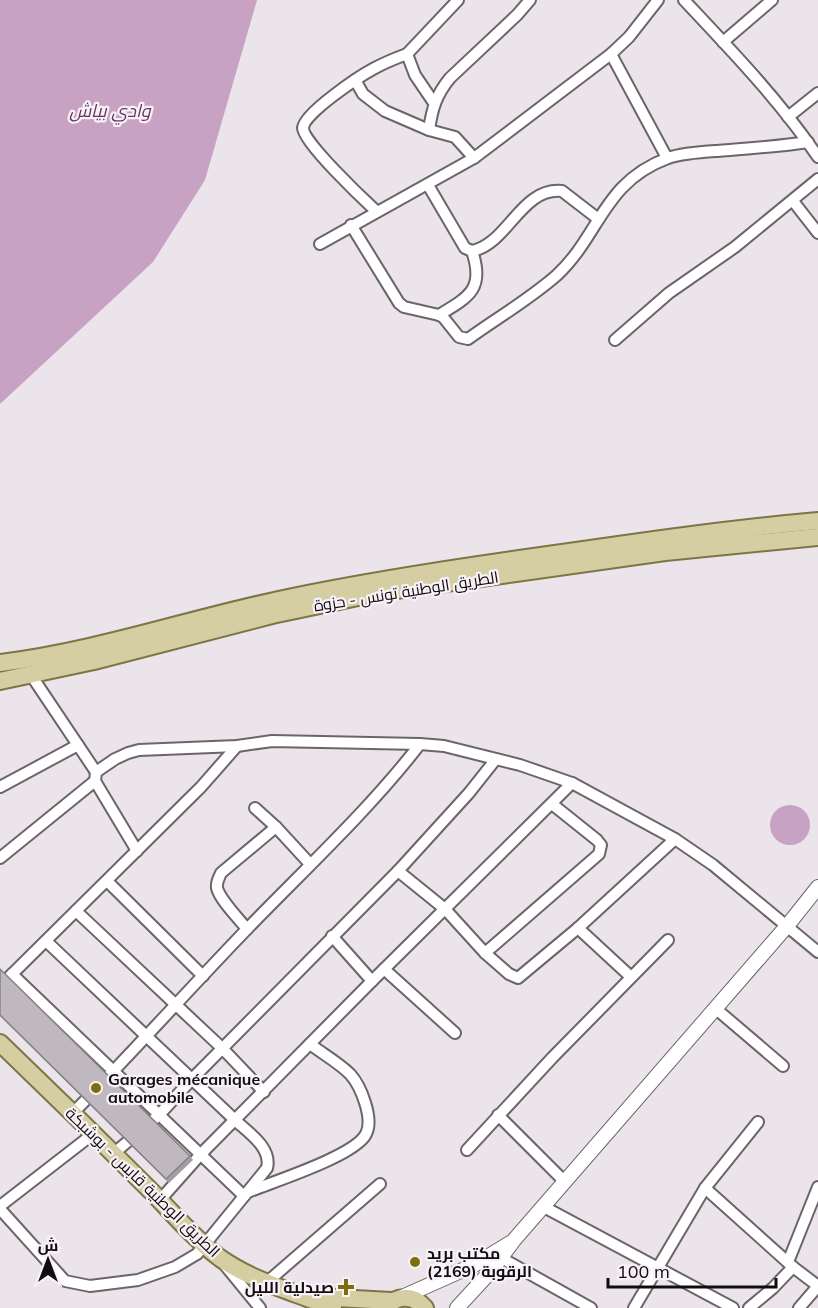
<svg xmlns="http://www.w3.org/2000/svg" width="818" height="1308" viewBox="0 0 818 1308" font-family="Mulish,Cairo,sans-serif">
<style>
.water{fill:#c7a2c2}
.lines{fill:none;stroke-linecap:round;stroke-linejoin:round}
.minor-casing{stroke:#6b656b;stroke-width:14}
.tertiary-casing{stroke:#6b656b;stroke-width:16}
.primary-casing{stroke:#7d7546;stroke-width:20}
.minor{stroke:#fff;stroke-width:10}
.tertiary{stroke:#fff;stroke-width:14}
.primary{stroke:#d4cea2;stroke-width:16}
.wall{fill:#a49ea3}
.building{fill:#bfb8be;stroke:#868185;stroke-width:1.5}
.poi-dot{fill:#7b6f0d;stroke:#f8f1f7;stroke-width:2}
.labels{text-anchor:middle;stroke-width:4.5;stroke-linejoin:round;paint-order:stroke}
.street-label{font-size:16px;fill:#0f0d0f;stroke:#f8f1f7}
.poi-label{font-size:16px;font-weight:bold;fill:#0f0d0f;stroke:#f8f1f7;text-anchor:start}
.water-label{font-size:18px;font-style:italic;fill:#643560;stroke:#f8f1f7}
</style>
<rect width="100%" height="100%" fill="#ebe4ea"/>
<!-- water -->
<g class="water">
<polygon points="0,0 257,0 205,180 153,262 0,404"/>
<circle cx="790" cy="825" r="20"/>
</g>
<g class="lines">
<defs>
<g id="minor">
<path d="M684,0C731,50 780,101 818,157"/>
<polyline points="723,42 772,0"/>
<polyline points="611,54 667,158"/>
<polyline points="355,80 363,94 385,111 429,130 455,137 474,158"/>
<polyline points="434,103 415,75 407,54 458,0"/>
<polyline points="788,117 818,93"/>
<path d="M429,130C432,109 436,95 450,78L517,15L530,0"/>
<path d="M428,185L465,248L472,251C508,244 521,187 562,191L597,218"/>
<polyline points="793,201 818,233"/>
<path d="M376,211C363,199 303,142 303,128C304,113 360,76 373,69C384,63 396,58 407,54"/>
<path d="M351,225L399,303L404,307L439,315L443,317L459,337L468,339C497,318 530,299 557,275C600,235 603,182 668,158C683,153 701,152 717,151C747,148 778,147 808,142"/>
<polyline points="320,244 474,158 611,54 629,37 658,0"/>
<path d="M439,315C469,297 485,289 472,251"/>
<polyline points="615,340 669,293 735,247 818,179"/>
<polyline points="29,672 96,772"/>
<polyline points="95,781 137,851"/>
<polyline points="0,787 78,745"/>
<polyline points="255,808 276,827 310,864"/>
<polyline points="0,858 95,781 96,772 115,759 128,753 139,750 237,746 272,741 420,744 444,746 520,765 572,783 675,839 713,865 818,952"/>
<polyline points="398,871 445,909 485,953 509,974 518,978 578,928 675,839"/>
<polyline points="107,881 203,976"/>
<polyline points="76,911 222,1048 264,1092"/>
<polyline points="578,928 631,977"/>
<path d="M247,929C239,919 220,900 217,888C216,882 219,878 221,873L276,827"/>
<polyline points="332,936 372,981"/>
<polyline points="485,953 599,854 601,845 597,840 552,804"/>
<polyline points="384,969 455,1033"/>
<polyline points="12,974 244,1196"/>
<polyline points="0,986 201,787 237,746"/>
<polyline points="715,1008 783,1066"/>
<path d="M73,1113C133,1052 190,988 249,927C307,867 369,810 420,744"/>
<polyline points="498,1115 565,1182"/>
<polyline points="467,1150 552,1058 668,940"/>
<polyline points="113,1154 159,1115 192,1079 398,871 469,793 496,759"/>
<polyline points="705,1188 793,1267 773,1288 749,1308"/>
<path d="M248,1192C272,1182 355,1156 366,1134C374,1119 361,1086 350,1074C339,1063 323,1054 310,1044"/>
<polyline points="160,1200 200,1155 372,981 572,783"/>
<polyline points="0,1206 93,1134"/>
<polyline points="544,1207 733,1308"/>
<path d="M0,1209L65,1281L90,1286L138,1280L175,1267L197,1254L267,1168C272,1148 249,1133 236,1121L46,941"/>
<polyline points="496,1255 591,1308"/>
<polyline points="788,1262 818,1187"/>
<polyline points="224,1264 260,1308"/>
<polyline points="793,1267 818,1286"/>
<polyline points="266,1283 380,1184"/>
<polyline points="634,1308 705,1188 758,1122"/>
<polyline points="799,1308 818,1286"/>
</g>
<g id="tertiary">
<polyline points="400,1298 474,1265 510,1243"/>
<polyline points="457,1308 491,1271 514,1240 787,926 818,887"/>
</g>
<g id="primary">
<path d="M0,663C98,651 191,618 288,598C374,580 461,567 548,555C638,542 727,529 818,521"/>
<polyline points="0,681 94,661 272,615 382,592 665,552 818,537"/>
<path d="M0,1043C50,1091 99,1139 148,1188C171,1211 193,1238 220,1258C254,1282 295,1292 333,1308"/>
<polyline points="319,1297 391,1301"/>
<path d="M385,1308C396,1295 413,1294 425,1308"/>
</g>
</defs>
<!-- minor casing -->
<use href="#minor" class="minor-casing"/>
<!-- tertiary casing -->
<use href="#tertiary" class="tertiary-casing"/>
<!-- primary casing -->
<use href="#primary" class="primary-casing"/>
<!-- minor -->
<use href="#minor" class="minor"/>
<!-- tertiary -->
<use href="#tertiary" class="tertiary"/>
<!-- primary -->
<use href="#primary" class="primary"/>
</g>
<!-- wall -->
<polygon class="wall" points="0,969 190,1156 193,1160 169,1183 0,1016"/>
<!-- building -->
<polygon class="building" points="0,969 190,1156 166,1179 0,1015"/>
<!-- markers -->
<g class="poi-dot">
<circle cx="96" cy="1088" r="6"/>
<circle cx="415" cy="1262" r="6"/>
<path d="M343 1278h6v6h6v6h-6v6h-6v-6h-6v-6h6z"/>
</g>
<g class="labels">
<!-- street labels -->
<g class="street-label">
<text transform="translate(406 591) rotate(-9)" y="6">الطريق الوطنية تونس - حزوة</text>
<text transform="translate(143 1182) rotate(44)" y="6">الطريق الوطنية قابس - بوشبكة</text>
</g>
<!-- poi labels -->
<g class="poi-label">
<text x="108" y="1085">Garages mécanique<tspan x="108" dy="18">automobile</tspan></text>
<text x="427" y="1259">مكتب بريد<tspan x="427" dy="18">الرقوبة (2169)</tspan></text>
<text x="334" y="1293" text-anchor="end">صيدلية الليل</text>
</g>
<!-- water labels -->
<g class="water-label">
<text x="110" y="117">وادي بياش</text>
</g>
</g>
<!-- north arrow -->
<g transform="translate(48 1260)" stroke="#f8f1f7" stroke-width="4.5" paint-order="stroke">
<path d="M0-4.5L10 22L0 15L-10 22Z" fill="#0f0d0f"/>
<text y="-9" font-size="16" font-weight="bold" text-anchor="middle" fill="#0f0d0f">ش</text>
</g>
<!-- scale -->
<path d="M608 1278v9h168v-9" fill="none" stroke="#0f0d0f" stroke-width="3"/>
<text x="617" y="1278" font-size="18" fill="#0f0d0f" stroke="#f8f1f7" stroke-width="4.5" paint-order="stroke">100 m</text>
</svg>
